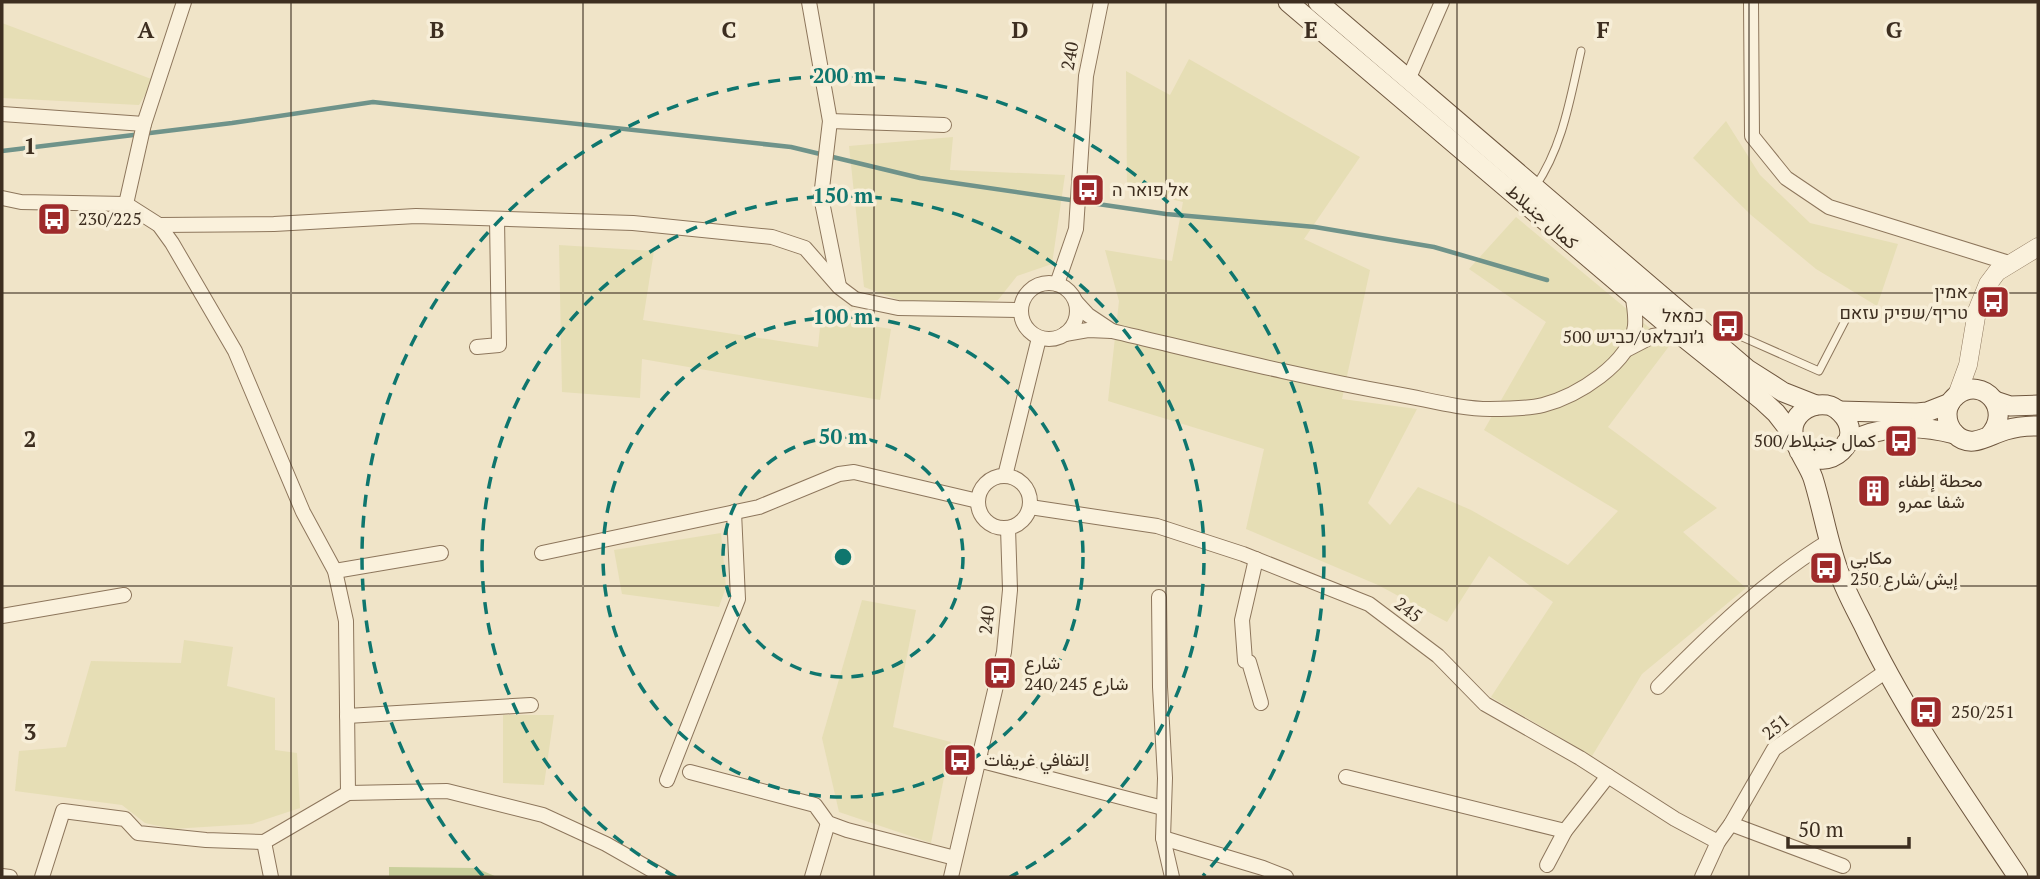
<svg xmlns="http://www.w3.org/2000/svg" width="2040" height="879" viewBox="0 0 2040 879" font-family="'PT Serif',Vazirmatn,Heebo,serif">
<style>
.farmland{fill:#e6deb5}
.green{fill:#c9cf9b}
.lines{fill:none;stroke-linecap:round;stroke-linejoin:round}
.stream{stroke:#6f938a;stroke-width:4.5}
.service-casing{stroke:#8d765c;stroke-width:9}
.minor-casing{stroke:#8d765c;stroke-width:16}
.tertiary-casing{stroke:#8d765c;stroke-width:19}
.secondary-casing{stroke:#6f573f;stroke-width:21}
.service{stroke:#faf1dc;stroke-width:7}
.minor{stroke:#faf1dc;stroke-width:14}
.tertiary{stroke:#faf1dc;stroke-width:18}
.secondary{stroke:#faf1dc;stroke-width:19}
.grid{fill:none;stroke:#3d2e20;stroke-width:2;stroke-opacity:0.55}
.ring{fill:none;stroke:#0f766e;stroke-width:3.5;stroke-dasharray:12 9}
.labels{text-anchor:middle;stroke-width:7;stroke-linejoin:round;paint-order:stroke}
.street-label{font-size:18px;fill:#3d2e20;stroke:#f7eed8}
.poi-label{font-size:18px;fill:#3d2e20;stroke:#f7eed8;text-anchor:start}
.grid-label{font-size:23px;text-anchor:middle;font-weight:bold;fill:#3d2e20;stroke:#f7eed8;stroke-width:7;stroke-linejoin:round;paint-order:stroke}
.centre{fill:#0f766e;stroke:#f7eed8;stroke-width:3.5}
.ring-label{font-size:21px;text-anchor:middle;font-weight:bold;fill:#0f766e;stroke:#f7eed8;stroke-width:7;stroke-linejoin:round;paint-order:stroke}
</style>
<rect width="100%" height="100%" fill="#f0e4c8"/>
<!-- farmland -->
<g class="farmland">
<polygon points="2,23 154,80 139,105 2,98"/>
<polygon points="1189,59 1360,157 1304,239 1370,270 1342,399 1417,409 1368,503 1390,525 1418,487 1471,510 1568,565 1618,511 1484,430 1546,322 1469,269 1516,217 1670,345 1608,427 1717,508 1683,532 1746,588 1642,674 1592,756 1491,697 1553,602 1489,556 1447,622 1378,585 1246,529 1264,449 1108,401 1119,301 1105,250 1172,261 1183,202 1127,189 1126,71 1170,95"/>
<polygon points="1726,121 1760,175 1810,223 1898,244 1877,306 1816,269 1751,215 1693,158"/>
<polygon points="953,137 950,170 1065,175 1052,264 1017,276 998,300 915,306 864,287 849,146"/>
<polygon points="559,245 654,251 643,320 818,347 821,318 891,329 880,400 642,359 640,398 562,392"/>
<polygon points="721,533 726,587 719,607 622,594 614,550"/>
<polygon points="862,600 916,610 893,727 951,742 931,843 839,812 822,738"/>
<polygon points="184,640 233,647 227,686 275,698 275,750 297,753 300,808 252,824 172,829 145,823 122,805 15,791 19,751 66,747 91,661 181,663"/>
<polygon points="503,715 554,715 544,785 503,783"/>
</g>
<!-- green -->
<polygon class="green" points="389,867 476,868 497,877 389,877"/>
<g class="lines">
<!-- stream -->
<polyline class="stream" points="2,151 232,123 373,102 791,147 920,178 1166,214 1315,227 1434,247 1547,280"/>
<defs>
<g id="service">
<path d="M1535,187C1563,146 1570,99 1581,51"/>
<polyline points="1707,330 1719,329 1740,336 1819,371 1848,315"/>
</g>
<g id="minor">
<polyline points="809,2 830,121 821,197 839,286"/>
<polyline points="1751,2 1752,136 1786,178 1829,207 2009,263"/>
<polyline points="1408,80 1442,2"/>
<polyline points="2,114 144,124"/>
<polyline points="830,121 944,125"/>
<polyline points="2,198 21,202 126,204 159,225 172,243 235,351 303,512 335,571 346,621 348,793"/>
<polyline points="126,204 144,124 184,2"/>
<polyline points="159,225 274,224 416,216 633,223 772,237 805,248 839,287 855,299 898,308 1020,310"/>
<circle cx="1049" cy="311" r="28"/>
<polyline points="1057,284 1076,229 1086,76 1101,2"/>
<path d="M1112,331C1206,353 1300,377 1396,394C1426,399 1459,409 1490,409C1507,409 1527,409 1543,405C1577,396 1630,364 1635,326C1636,315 1634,304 1632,294"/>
<polyline points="1065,334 1088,330 1112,331 1088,315 1076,302"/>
<polyline points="477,347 499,345 497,219"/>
<polyline points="1628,349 1653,336 1678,332"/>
<polyline points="1005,476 1039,338"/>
<circle cx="1004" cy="502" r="26"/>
<polyline points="1030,507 1157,526 1243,554 1369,604 1438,656 1485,704 1580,758 1675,819 1718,842"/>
<polyline points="542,553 759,507 839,474 854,472 978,501"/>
<polyline points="1256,559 1242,620 1245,661 1249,662 1261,703"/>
<polyline points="335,571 441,553"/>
<polyline points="1159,597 1160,687 1165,778 1163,838 1172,877"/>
<polyline points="2,616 124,595"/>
<path d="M1658,687C1711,633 1764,581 1829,541"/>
<polyline points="347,716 531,705"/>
<polyline points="978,760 1163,808"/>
<polyline points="690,772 815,805 828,823 847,830 955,858"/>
<polyline points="1346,777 1565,831"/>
<polyline points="667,780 738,599 734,512"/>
<polyline points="1731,824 1843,866"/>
<polyline points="1163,838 1263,868 1286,877"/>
<polyline points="1547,865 1565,831 1608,776"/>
<polyline points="2,876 10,877"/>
<polyline points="42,877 63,811 125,819 138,833 206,840 264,842"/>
<polyline points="271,877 264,842 348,793 447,791 543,815 606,844 664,877"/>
<polyline points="812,877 828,823"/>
<polyline points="951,877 1004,652 1010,590 1008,528"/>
<polyline points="1702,877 1718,842 1731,824 1774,749 1885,672"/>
</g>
<polyline id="tertiary" points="1957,395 1968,365 1977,311 1988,284 1997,272 2038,247"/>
<g id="secondary">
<polyline points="1288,2 1661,319 1762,400 1776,413 1793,435"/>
<polyline points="1318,2 1747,369 1783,392 1816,405"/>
<polyline points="1995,401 2010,406 2038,405"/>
<polyline points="1839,411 1917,413 1927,412 1950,403"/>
<path d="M1989,436C2014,410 1983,375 1957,395C1951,400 1947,407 1947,414C1947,422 1950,429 1955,434C1971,450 1988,435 2006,430C2016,427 2027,426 2038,426"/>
<path d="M1846,443C1882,425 1917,424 1955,434"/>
<path d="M1799,451C1830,476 1867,439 1841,413C1837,409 1833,406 1827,405C1818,404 1809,406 1802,412C1779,432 1806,457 1813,478C1823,510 1828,544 1840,575C1846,592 1855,608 1863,624C1905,713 1963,794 2018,877"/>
</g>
</defs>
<!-- service casing -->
<use href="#service" class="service-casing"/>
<!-- minor casing -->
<use href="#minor" class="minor-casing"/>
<!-- tertiary casing -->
<use href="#tertiary" class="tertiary-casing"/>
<!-- secondary casing -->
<use href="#secondary" class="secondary-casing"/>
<!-- service -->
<use href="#service" class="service"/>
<!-- minor -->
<use href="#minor" class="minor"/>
<!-- tertiary -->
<use href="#tertiary" class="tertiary"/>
<!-- secondary -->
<use href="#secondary" class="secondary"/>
</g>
<!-- grid -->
<path class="grid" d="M291,2V877M583,2V877M874,2V877M1166,2V877M1457,2V877M1749,2V877M2,293H2038M2,586H2038"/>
<!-- distance rings -->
<g class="ring">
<circle cx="843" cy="557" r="120"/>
<circle cx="843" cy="557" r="240"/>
<path d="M676 877A361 361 0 1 1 1010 877"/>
<path d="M483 876A481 481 0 1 1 1203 876"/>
</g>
<!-- icons -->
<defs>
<symbol id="bus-square" viewBox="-11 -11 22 22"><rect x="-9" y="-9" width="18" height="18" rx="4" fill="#9e2a2b" stroke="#f7eed8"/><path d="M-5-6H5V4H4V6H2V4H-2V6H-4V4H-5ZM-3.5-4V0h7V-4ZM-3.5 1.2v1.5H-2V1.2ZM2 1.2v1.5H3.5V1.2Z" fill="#fff"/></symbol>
<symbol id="building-square" viewBox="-11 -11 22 22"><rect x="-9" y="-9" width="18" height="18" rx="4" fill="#9e2a2b" stroke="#f7eed8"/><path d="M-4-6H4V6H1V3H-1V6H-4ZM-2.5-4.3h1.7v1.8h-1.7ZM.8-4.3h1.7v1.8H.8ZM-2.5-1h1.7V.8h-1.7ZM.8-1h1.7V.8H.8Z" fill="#fff"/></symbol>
</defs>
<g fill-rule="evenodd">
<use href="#bus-square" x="1069" y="171" width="38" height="38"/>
<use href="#bus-square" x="35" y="200" width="38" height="38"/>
<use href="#bus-square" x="1974" y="283" width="38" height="38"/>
<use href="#bus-square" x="1709" y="307" width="38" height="38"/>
<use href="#bus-square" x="1882" y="422" width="38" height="38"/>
<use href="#building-square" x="1855" y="472" width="38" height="38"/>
<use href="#bus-square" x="1807" y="549" width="38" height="38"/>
<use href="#bus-square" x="981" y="654" width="38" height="38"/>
<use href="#bus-square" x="1907" y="693" width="38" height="38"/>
<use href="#bus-square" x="941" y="741" width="38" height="38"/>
</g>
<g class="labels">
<!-- street labels -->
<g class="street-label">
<text transform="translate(1070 56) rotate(-79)" y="6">240</text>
<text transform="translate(1542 217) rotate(41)" y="6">كمال جنبلاط</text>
<text transform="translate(1408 610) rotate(37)" y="6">245</text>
<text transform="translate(987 620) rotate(-84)" y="6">240</text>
<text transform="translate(1776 727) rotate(-39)" y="6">251</text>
</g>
<!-- poi labels -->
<g class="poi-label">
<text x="1112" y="196">אל פואר ה</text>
<text x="78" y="225">230/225</text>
<text x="1968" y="298" text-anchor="end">אמין<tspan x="1968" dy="21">טריף/שפיק עזאם</tspan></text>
<text x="1704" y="322" text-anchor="end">כמאל<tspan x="1704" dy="21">ג׳ונבלאט/כביש 500</tspan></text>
<text x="1876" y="447" text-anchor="end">500/كمال جنبلاط</text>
<text x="1898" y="487">محطة إطفاء<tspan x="1898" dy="21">شفا عمرو</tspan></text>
<text x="1850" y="564">مكابي<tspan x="1850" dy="21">إيش/شارع 250</tspan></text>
<text x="1024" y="669">شارع<tspan x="1024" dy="21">240/شارع 245</tspan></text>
<text x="1951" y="718">250/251</text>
<text x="984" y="766">إلتفافي غريفات</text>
</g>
</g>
<g class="grid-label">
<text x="146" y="38">A</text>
<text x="437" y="38">B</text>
<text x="729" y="38">C</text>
<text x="1020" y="38">D</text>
<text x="1311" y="38">E</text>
<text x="1603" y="38">F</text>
<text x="1894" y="38">G</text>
<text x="30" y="154">1</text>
<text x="30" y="447">2</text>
<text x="30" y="740">3</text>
</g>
<circle cx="843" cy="557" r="10" class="centre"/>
<g class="ring-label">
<text x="843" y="83">200 m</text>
<text x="843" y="203">150 m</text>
<text x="843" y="324">100 m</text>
<text x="843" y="444">50 m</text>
</g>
<!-- border -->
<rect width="2040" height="879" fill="none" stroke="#3d2e20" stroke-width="7"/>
<!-- scale -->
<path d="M1788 837v10h121v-10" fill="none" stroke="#3d2e20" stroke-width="3.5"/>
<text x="1798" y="837" font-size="21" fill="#3d2e20" stroke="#f7eed8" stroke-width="5" paint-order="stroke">50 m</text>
</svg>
